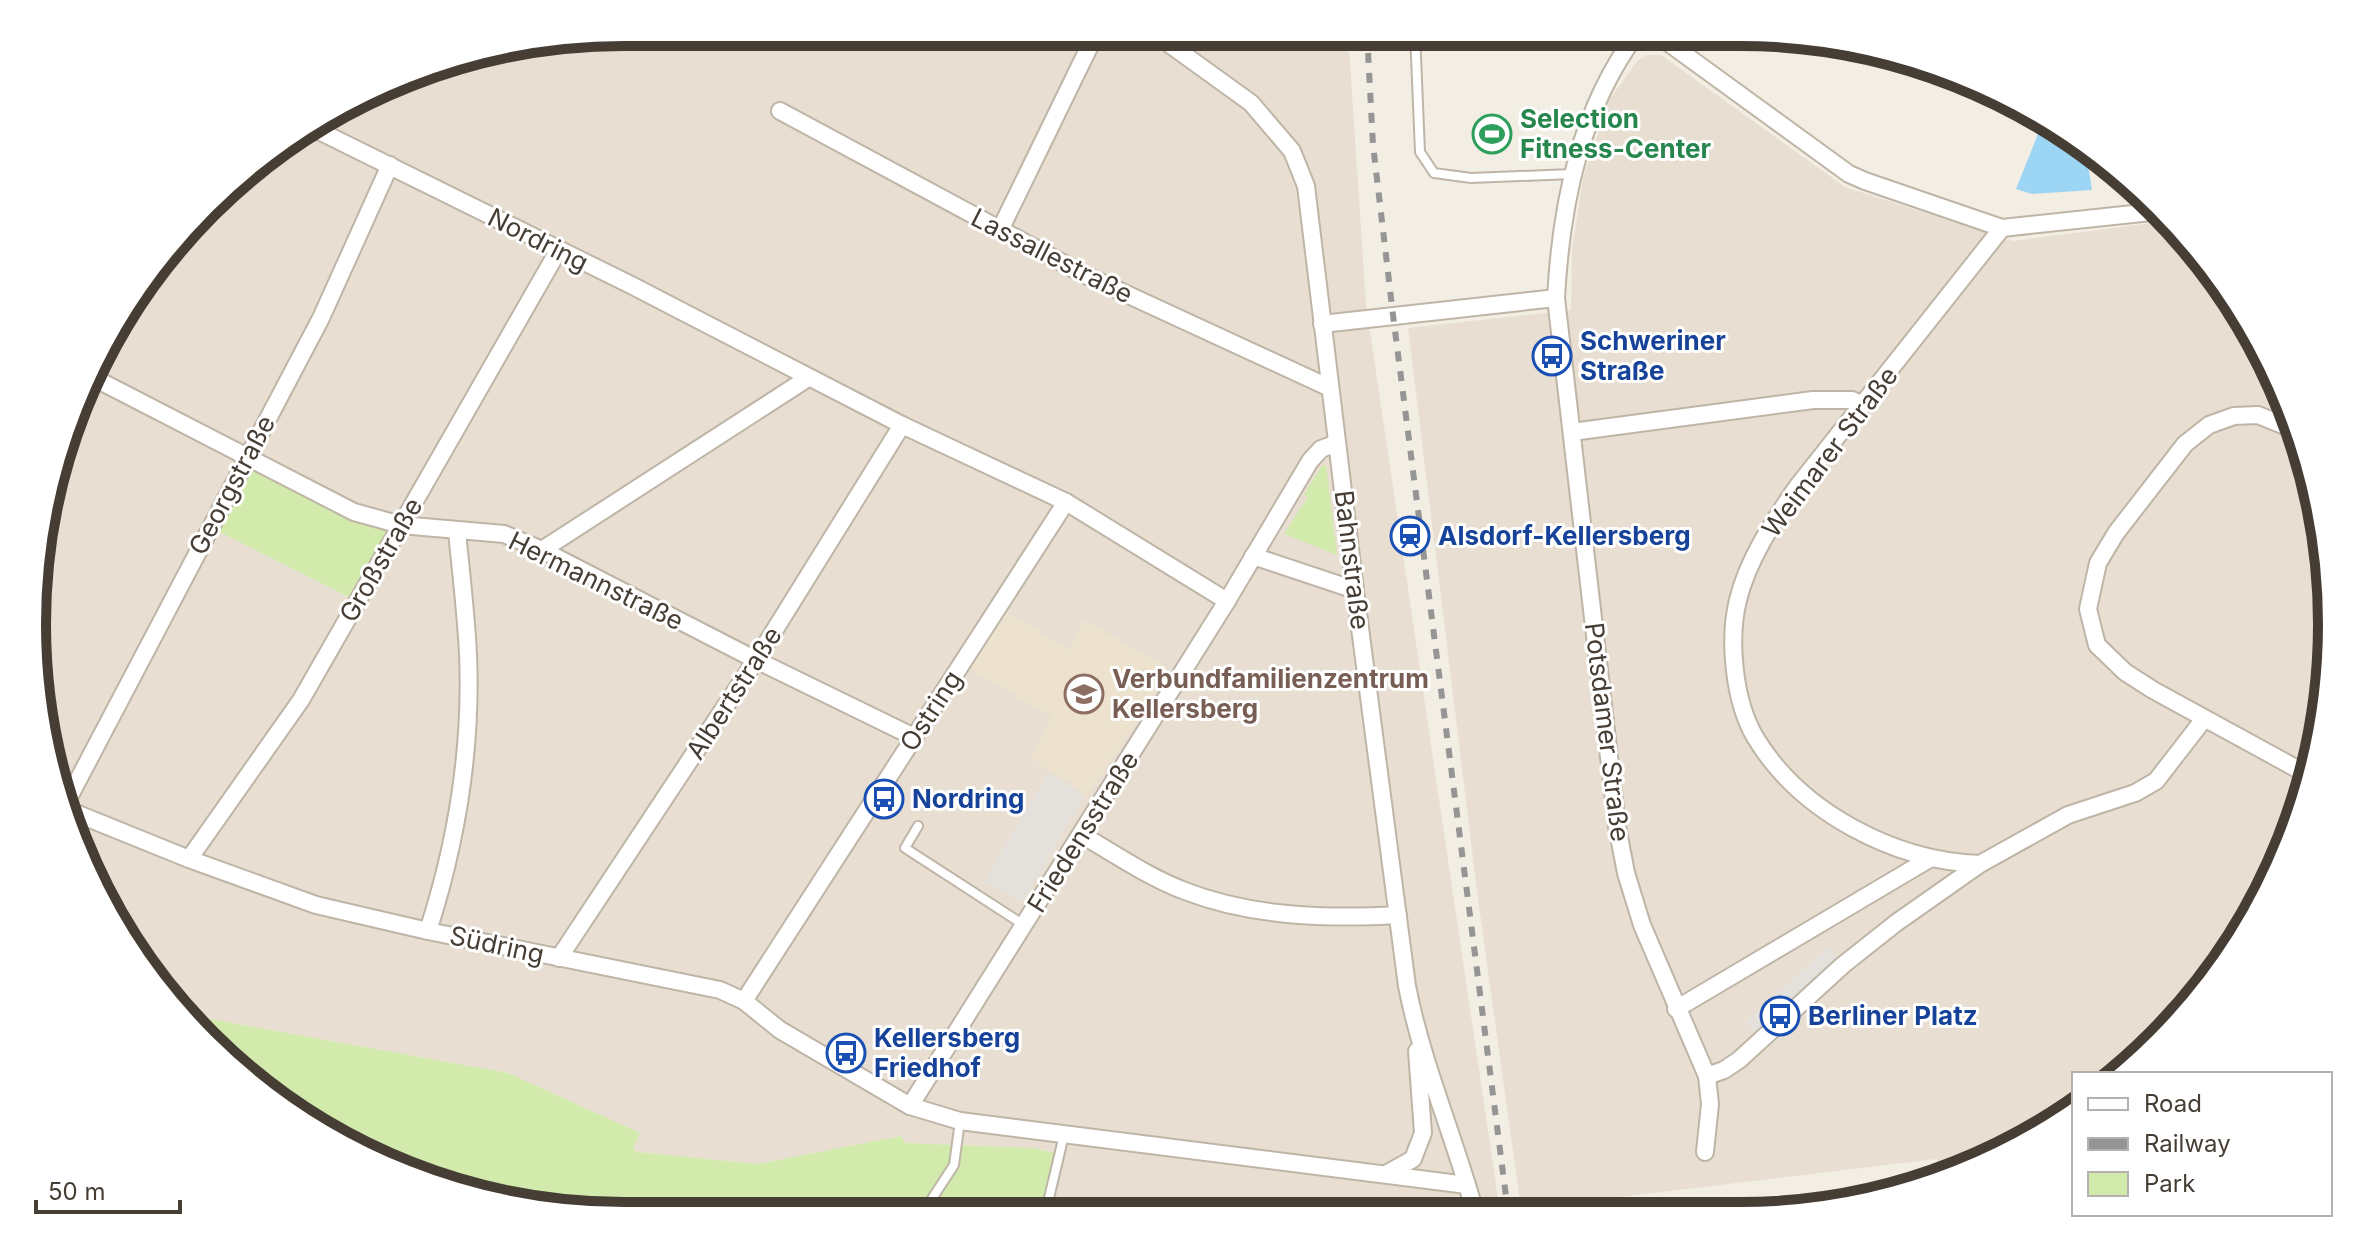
<svg xmlns="http://www.w3.org/2000/svg" width="2364" height="1248" viewBox="0 0 2364 1248" font-family="Inter,sans-serif">
<style>
.residential{fill:#e8dfd2}
.commercial{fill:#f7e3ce}
.education{fill:#ede2cd}
.green{fill:#d2eaab}
.parking{fill:#e4e1dd}
.water{fill:#9dd6f4}
.lines{fill:none;stroke-linecap:round;stroke-linejoin:round}
.lane-casing{stroke:#bfb5a7;stroke-width:12}
.street-casing{stroke:#bfb5a7;stroke-width:20}
.lane{stroke:#fff;stroke-width:8}
.street{stroke:#fff;stroke-width:16}
.rail{stroke:#959595;stroke-width:6;stroke-dasharray:10 10;stroke-linecap:butt}
.labels{text-anchor:middle;stroke-width:6;stroke-linejoin:round;paint-order:stroke}
.leisure-label{font-size:26px;font-weight:bold;fill:#27864d;stroke:#fff;text-anchor:start}
.street-label{font-size:26px;fill:#463e34;stroke:#fff}
.transit-label{font-size:26px;font-weight:bold;fill:#164399;stroke:#fff;text-anchor:start}
.education-label{font-size:26px;font-weight:bold;fill:#785e54;stroke:#fff;text-anchor:start}
.rim{fill:none;stroke:#463e34;stroke-width:10}
</style>
<rect width="100%" height="100%" fill="#f3eee4"/>
<!-- residential -->
<g class="residential">
<polygon points="624,32 1348,33 1366,304 1500,1212 1053,1213 1061,1153 1033,1148 905,1143 901,1136 758,1164 637,1152 633,1148 639,1133 508,1073 199,1017 174,1006 77,851 33,663 52,471 132,295 263,155 433,64"/>
<polygon points="1647,55 1661,55 1845,187 2013,241 2167,221 2174,223 2185,234 2253,328 2301,434 2327,547 2331,663 2312,778 2271,886 2185,1014 2121,1074 2074,1074 2074,1109 1966,1171 1940,1178 1937,1159 1521,1209 1478,899 1408,328 1571,310 1572,250 1583,178 1609,100 1638,60"/>
</g>
<!-- commercial -->
<polygon class="commercial" points="2111,164 2144,195 2120,198"/>
<!-- education -->
<polygon class="education" points="1006,612 1068,649 1085,620 1170,670 1088,795 1029,757 1052,717 970,668"/>
<!-- green -->
<g class="green">
<polygon points="1326,465 1337,555 1284,534 1308,497 1304,494 1322,466"/>
<polygon points="250,468 352,520 390,531 351,598 216,530"/>
<polygon points="174,1006 199,1017 508,1073 640,1133 633,1148 637,1152 758,1164 901,1136 905,1143 1033,1148 1062,1154 1053,1213 586,1215 471,1196 362,1155 263,1093 179,1015"/>
</g>
<!-- parking -->
<g class="parking">
<polygon points="1048,772 1084,796 1022,902 985,881"/>
<polygon points="1828,948 1839,959 1756,1033 1745,1022"/>
</g>
<!-- water -->
<polygon class="water" points="2044,119 2085,145 2092,190 2032,194 2016,189"/>
<g class="lines">
<defs>
<g id="lane">
<polyline points="1415,33 1420,152 1434,173 1471,178 1572,174"/>
<polyline points="1608,33 1627,47"/>
<polyline points="918,826 905,848 1024,925"/>
<polyline points="1049,1198 1064,1135"/>
<polyline points="922,1214 954,1165 960,1121"/>
</g>
<g id="street">
<path d="M1154,33L1251,103L1292,151L1306,186L1355,590L1407,986C1422,1063 1454,1136 1475,1212"/>
<path d="M1637,33C1580,110 1561,204 1556,298L1617,826L1626,873L1642,925L1707,1076L1710,1104L1705,1152"/>
<polyline points="1655,33 1849,174 1865,181 2002,228 2161,211"/>
<polyline points="780,111 1083,274 1330,388"/>
<polyline points="313,128 631,285 902,425 1066,502 1227,601"/>
<polyline points="1000,230 1096,33"/>
<polyline points="1322,324 1556,298"/>
<polyline points="113,337 140,286"/>
<polyline points="94,378 354,512 401,525 504,534 542,550 756,660 914,737"/>
<polyline points="1572,432 1813,400 1852,400 1863,405"/>
<polyline points="2300,432 2258,415 2234,416 2209,425 2185,444 2116,533 2098,563 2088,609 2097,645 2125,672 2153,690 2312,777"/>
<polyline points="542,550 808,378"/>
<polyline points="1253,556 1355,590"/>
<polyline points="66,803 321,318 390,165"/>
<polyline points="68,810 189,859 316,905 428,931 720,990 744,1001 780,1030 910,1106 960,1121 1467,1185"/>
<path d="M1082,835C1115,854 1148,877 1185,891C1252,917 1327,919 1398,915"/>
<polyline points="189,859 301,700 558,251"/>
<path d="M1980,864C1894,861 1800,812 1755,737C1734,701 1728,640 1738,600C1748,559 1773,522 1797,487L2002,228"/>
<path d="M428,931C457,841 472,748 468,654C466,613 461,572 457,532"/>
<polyline points="559,958 756,660 902,425"/>
<polyline points="744,1001 1066,502"/>
<polyline points="1676,1009 1931,858"/>
<polyline points="1707,1076 1724,1070 1739,1060 1843,965 1896,923 1980,864 2068,815 2135,793 2156,781 2204,719"/>
<polyline points="910,1106 1227,601 1310,461 1321,449 1337,443"/>
<polyline points="1386,1174 1413,1159 1423,1133 1417,1051"/>
</g>
</defs>
<!-- lane casing -->
<use href="#lane" class="lane-casing"/>
<!-- street casing -->
<use href="#street" class="street-casing"/>
<!-- lane -->
<use href="#lane" class="lane"/>
<!-- street -->
<use href="#street" class="street"/>
<!-- rail -->
<polyline class="rail" points="1367,33 1373,145 1393,315 1508,1212"/>
</g>
<!-- icons -->
<defs>
<symbol id="stadium-ring" viewBox="-11 -11 22 22"><circle r="9.5" fill="#fff" stroke="#2e9e5b" stroke-width="1.5"/><path d="M0-5a6.5 5 0 1 0 0 10a6.5 5 0 1 0 0-10ZM-3.5-1.8h7v3.6h-7Z" fill="#2e9e5b"/></symbol>
<symbol id="bus-ring" viewBox="-11 -11 22 22"><circle r="9.5" fill="#fff" stroke="#1a4fb4" stroke-width="1.5"/><path d="M-5-6H5V4H4V6H2V4H-2V6H-4V4H-5ZM-3.5-4V0h7V-4ZM-3.5 1.2v1.5H-2V1.2ZM2 1.2v1.5H3.5V1.2Z" fill="#1a4fb4"/></symbol>
<symbol id="station-ring" viewBox="-11 -11 22 22"><circle r="9.5" fill="#fff" stroke="#1a4fb4" stroke-width="1.5"/><path d="M-3-6H3Q5-6 5-4V2Q5 4 3 4L4.5 6H3L1.5 4h-3L-3 6H-4.5L-3 4Q-5 4-5 2V-4Q-5-6-3-6ZM-3.5-4v3h7v-3ZM-3.5 1v1.5H-2V1ZM2 1v1.5H3.5V1Z" fill="#1a4fb4"/></symbol>
<symbol id="school-ring" viewBox="-11 -11 22 22"><circle r="9.5" fill="#fff" stroke="#8d6e63" stroke-width="1.5"/><path d="M0-5L7-2L0 1L-7-2ZM-4 1L0 2.5L4 1V4Q0 6-4 4Z" fill="#8d6e63"/></symbol>
</defs>
<g fill-rule="evenodd">
<use href="#stadium-ring" x="1470" y="112" width="44" height="44"/>
<use href="#bus-ring" x="1530" y="334" width="44" height="44"/>
<use href="#station-ring" x="1388" y="514" width="44" height="44"/>
<use href="#school-ring" x="1062" y="672" width="44" height="44"/>
<use href="#bus-ring" x="862" y="777" width="44" height="44"/>
<use href="#bus-ring" x="1758" y="994" width="44" height="44"/>
<use href="#bus-ring" x="824" y="1031" width="44" height="44"/>
</g>
<g class="labels">
<!-- leisure labels -->
<g class="leisure-label">
<text x="1520" y="128">Selection<tspan x="1520" dy="30">Fitness-Center</tspan></text>
</g>
<!-- street labels -->
<g class="street-label">
<text transform="translate(538 240) rotate(27)" y="9">Nordring</text>
<text transform="translate(1052 256) rotate(27)" y="9">Lassallestraße</text>
<text transform="translate(1830 452) rotate(-53)" y="9">Weimarer Straße</text>
<text transform="translate(232 485) rotate(-62)" y="9">Georgstraße</text>
<text transform="translate(381 560) rotate(-60)" y="9">Großstraße</text>
<text transform="translate(1352 560) rotate(83)" y="9">Bahnstraße</text>
<text transform="translate(596 581) rotate(26)" y="9">Hermannstraße</text>
<text transform="translate(734 693) rotate(-57)" y="9">Albertstraße</text>
<text transform="translate(931 711) rotate(-57)" y="9">Ostring</text>
<text transform="translate(1607 732) rotate(83)" y="9">Potsdamer Straße</text>
<text transform="translate(1083 832) rotate(-58)" y="9">Friedensstraße</text>
<text transform="translate(497 945) rotate(12)" y="9">Südring</text>
</g>
<!-- transit labels -->
<g class="transit-label">
<text x="1580" y="350">Schweriner<tspan x="1580" dy="30">Straße</tspan></text>
<text x="1438" y="545">Alsdorf-Kellersberg</text>
<text x="912" y="808">Nordring</text>
<text x="1808" y="1025">Berliner Platz</text>
<text x="874" y="1047">Kellersberg<tspan x="874" dy="30">Friedhof</tspan></text>
</g>
<!-- education labels -->
<g class="education-label">
<text x="1112" y="688">Verbundfamilienzentrum<tspan x="1112" dy="30">Kellersberg</tspan></text>
</g>
</g>
<!-- crop -->
<path d="M0 0H2364V1248H0ZM624 46H1740A578 578 0 0 1 2318 624V624A578 578 0 0 1 1740 1202H624A578 578 0 0 1 46 624V624A578 578 0 0 1 624 46Z" fill="#fff" fill-rule="evenodd"/>
<path class="rim" d="M624 46H1740A578 578 0 0 1 2318 624V624A578 578 0 0 1 1740 1202H624A578 578 0 0 1 46 624V624A578 578 0 0 1 624 46Z"/>
<!-- legend -->
<rect x="2072" y="1072" width="260" height="144" fill="#ffffff" stroke="#b5b2ae" stroke-width="2"/>
<rect x="2088" y="1098" width="40" height="12" fill="#ffffff" stroke="#b5b2ae" stroke-width="2"/>
<text x="2144" y="1112" font-size="24" fill="#463e34">Road</text>
<rect x="2088" y="1138" width="40" height="12" fill="#959595" stroke="#b5b2ae" stroke-width="2"/>
<text x="2144" y="1152" font-size="24" fill="#463e34">Railway</text>
<rect x="2088" y="1172" width="40" height="24" fill="#d2eaab" stroke="#b5b2ae" stroke-width="2"/>
<text x="2144" y="1192" font-size="24" fill="#463e34">Park</text>
<!-- scale -->
<path d="M36 1200v12h144v-12" fill="none" stroke="#463e34" stroke-width="4"/>
<text x="48" y="1200" font-size="24" fill="#463e34" stroke="#ffffff" stroke-width="6" paint-order="stroke">50 m</text>
</svg>
